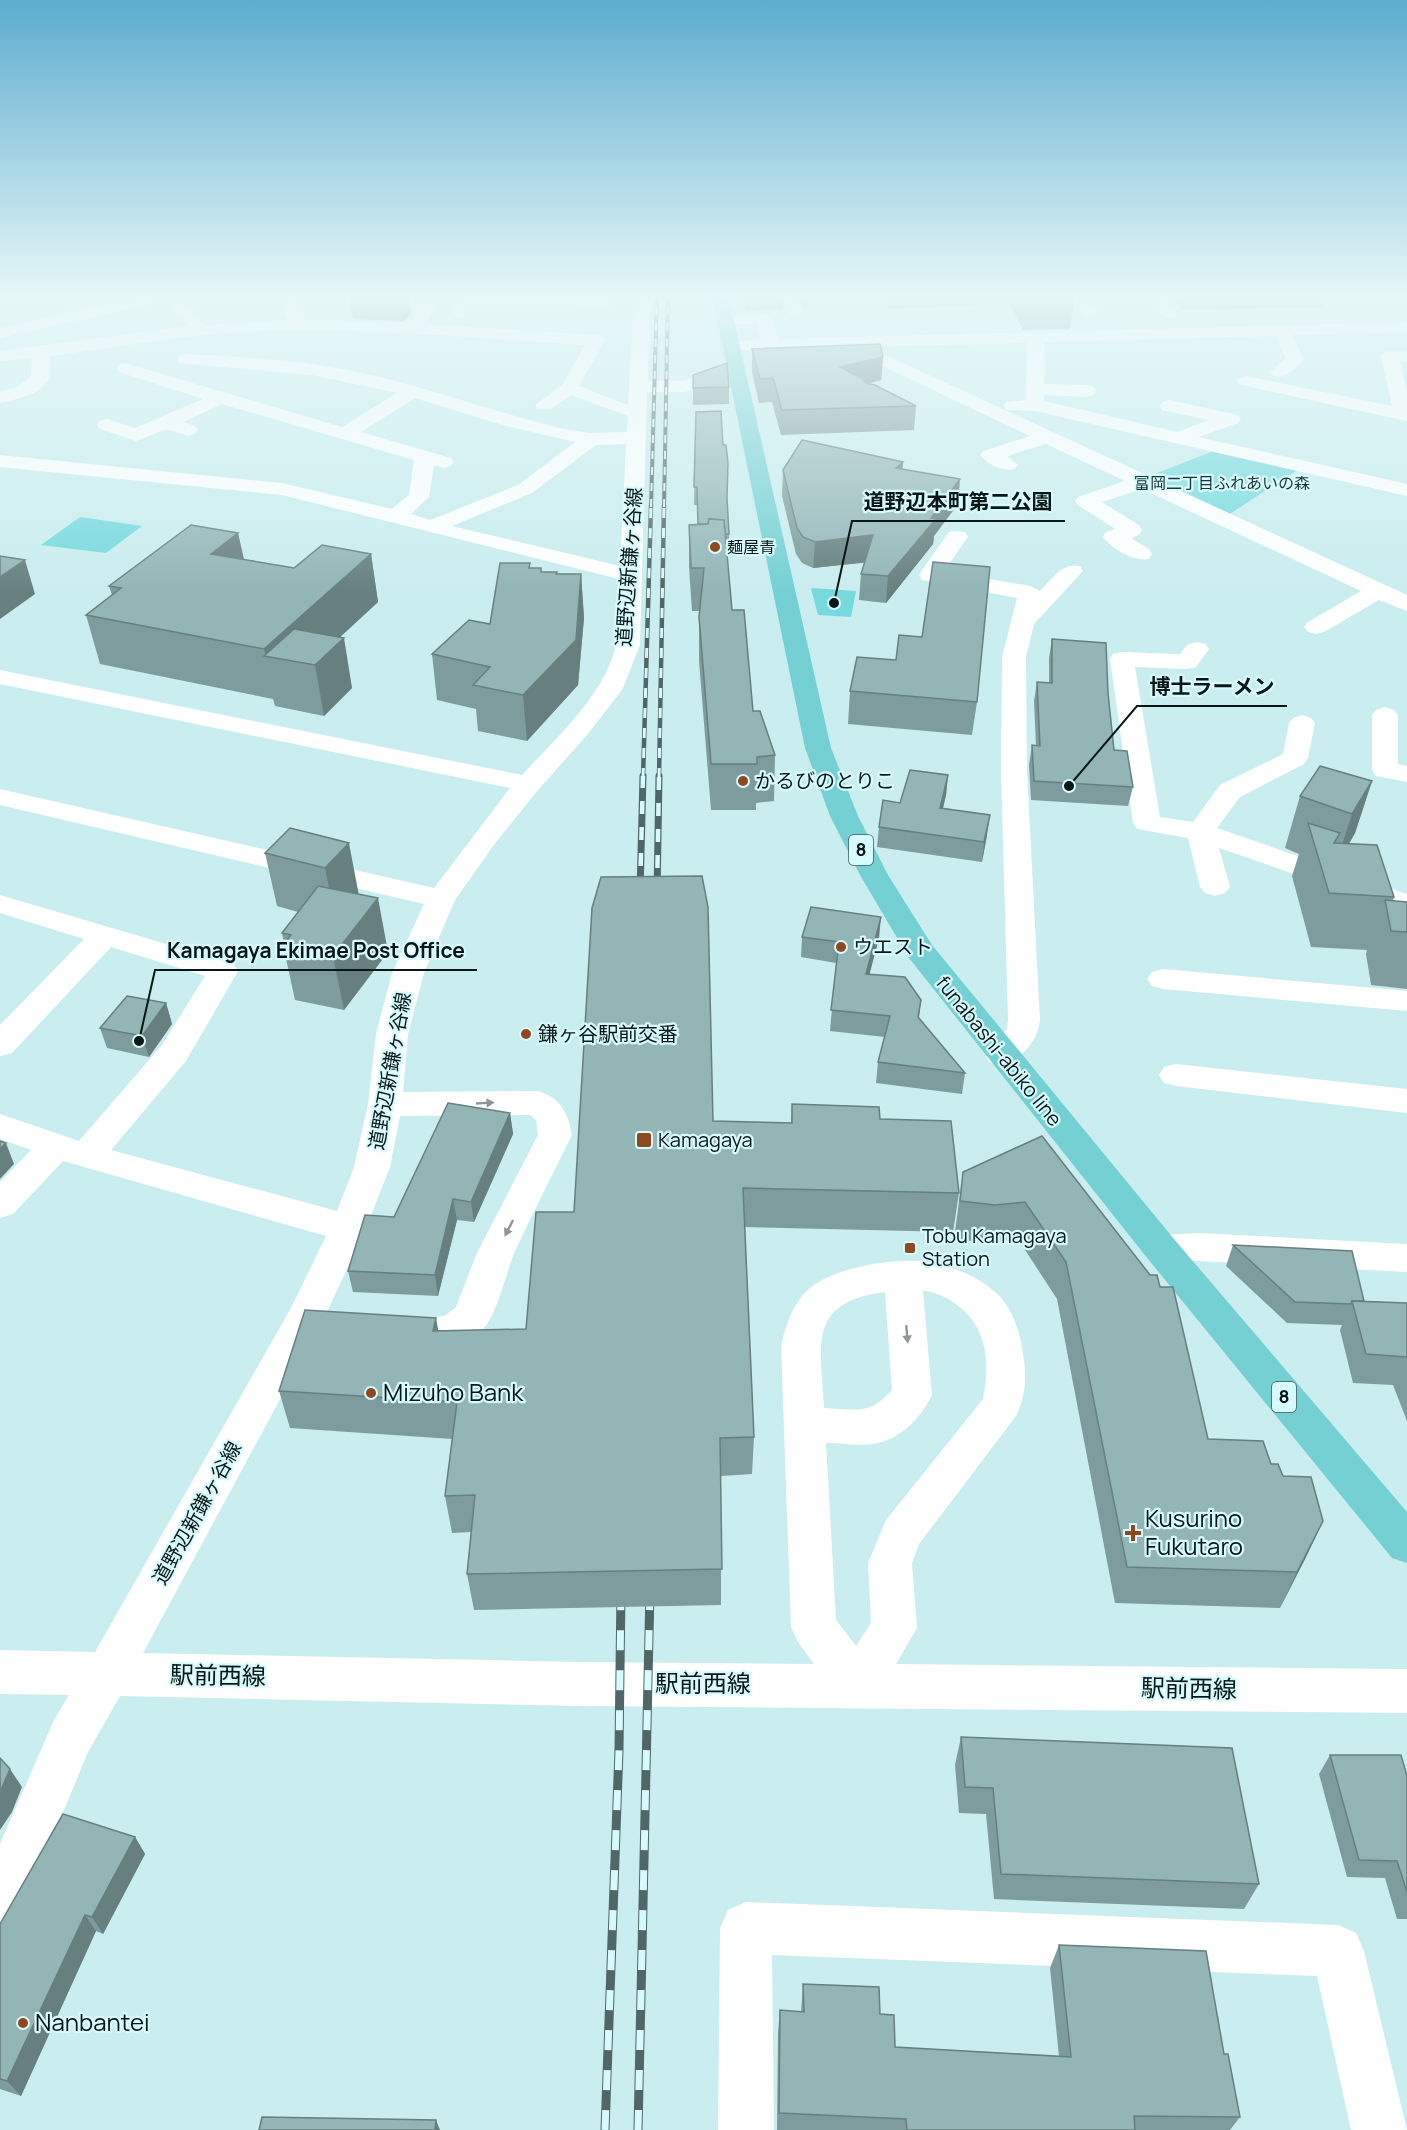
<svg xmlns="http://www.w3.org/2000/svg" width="1407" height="2130" viewBox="0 0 1407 2130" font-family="Manrope,'Noto Sans JP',sans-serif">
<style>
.green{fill:#75d9de}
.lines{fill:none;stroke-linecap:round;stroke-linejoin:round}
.minor{fill:#fff;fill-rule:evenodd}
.major{fill:#75d0d4;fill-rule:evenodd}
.rail-far3-casing{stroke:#516667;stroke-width:4}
.rail-far2-casing{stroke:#516667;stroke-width:4.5}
.rail-far1-casing{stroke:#516667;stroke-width:7}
.rail-casing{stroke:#516667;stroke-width:9}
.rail-far3{stroke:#d7fafc;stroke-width:2;stroke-dasharray:8;stroke-linecap:butt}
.rail-far2{stroke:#d7fafc;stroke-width:3;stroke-dasharray:10;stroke-linecap:butt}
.rail-far1{stroke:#d7fafc;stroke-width:4.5;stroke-dasharray:13;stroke-linecap:butt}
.rail{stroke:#d7fafc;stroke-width:7;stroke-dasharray:20;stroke-linecap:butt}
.wall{fill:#7e9c9d}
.shaded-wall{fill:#677f7f}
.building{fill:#93b5b6;stroke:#677f7f;stroke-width:1.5}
.oneway{fill:#909696}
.poi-dot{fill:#8e4a1e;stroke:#d7fafc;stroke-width:2}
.labels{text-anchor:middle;stroke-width:4.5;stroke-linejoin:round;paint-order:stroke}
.far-park-label{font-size:16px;fill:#1b3435;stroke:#d7fafc}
.far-poi-label{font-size:16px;fill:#091616;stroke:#d7fafc;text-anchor:start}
.shield{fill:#d7fafc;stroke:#475a5b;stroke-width:1.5}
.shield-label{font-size:18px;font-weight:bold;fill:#091616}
.street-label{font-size:20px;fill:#091616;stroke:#d7fafc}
.poi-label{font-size:20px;fill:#091616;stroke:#d7fafc;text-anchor:start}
.near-poi-label{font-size:24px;fill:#091616;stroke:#d7fafc;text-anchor:start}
.near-street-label{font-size:24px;fill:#091616;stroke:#d7fafc}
.leader{fill:none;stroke:#091616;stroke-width:2}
.callout-dot{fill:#091616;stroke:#d7fafc;stroke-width:2}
.callout-label{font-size:21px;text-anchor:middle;font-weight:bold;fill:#091616;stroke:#d7fafc;stroke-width:4.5;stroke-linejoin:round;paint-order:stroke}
</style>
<rect width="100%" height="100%" fill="#caedef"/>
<!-- green -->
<g class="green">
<polygon points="1216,450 1299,469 1225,517 1142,479"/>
<polygon points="80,517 142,526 106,553 41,545"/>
<polygon points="811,588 856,591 851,617 818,615"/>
</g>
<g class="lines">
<!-- minor -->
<g class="minor">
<path d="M150,294H178L205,325L288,320L279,294H295L305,320L408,323L418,311L381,310L373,305C379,297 432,298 438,306L425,324L596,335L602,336L605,340L579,386L628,405L634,294H650L648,381H683L735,362L741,363L744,367L741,371L685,392H647L640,645L622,690L587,735L538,790L496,842L455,900L424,973L408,1034L403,1092L538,1091C561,1098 568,1113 572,1135C553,1174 533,1212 515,1251C507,1270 497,1314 484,1328C461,1351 417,1353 388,1343L383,1332L388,1321L402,1316L437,1317L446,1315L456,1307L477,1253L538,1135L536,1120L530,1115L400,1116L390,1167L366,1228L326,1314L143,1653L578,1662L814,1664L798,1642L791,1627L781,1345C787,1324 792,1304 809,1289C835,1266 898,1257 931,1262C954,1267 979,1277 996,1293C1013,1308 1020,1333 1023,1354C1027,1376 1026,1395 1016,1416L919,1544L912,1563L917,1628L896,1664L1407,1669V1713L578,1706L120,1696L88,1752L18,1921L0,1929V1844L54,1720L69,1695L0,1694V1650L95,1652L291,1308L326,1236L63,1161L13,1214L0,1218V1182L31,1150L0,1139V1114L79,1141L162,1045L205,976L111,947L12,1053L0,1056V1025L84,939L0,913V895L234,964L238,971L186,1061L111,1150L337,1211L354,1167L368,1104L376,1034L392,973L424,904L0,805V789L434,888L510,788L0,684V670L522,775C555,739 606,694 616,644C620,624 618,600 619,579L282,495L0,467V455L282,483L392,509L409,495L414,460L222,404L183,422L195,426L198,430L195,434L188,436L167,429L136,441L100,429L97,425L100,421L107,419L135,428L203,399L119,372L116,368L119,364L125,363L342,427L397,393L312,375L180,363L177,359L180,355L186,354C245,357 304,360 362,373C431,388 496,413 564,429L590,433L627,432L628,416L571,395L551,409H537L535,405L562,385L585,345C470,338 354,326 239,332C176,336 113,348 50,356C50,363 51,374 48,380C40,396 15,399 0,403V391L15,388L31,377L32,358L0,361V351L188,326L166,301L0,338V328ZM415,398L506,426L575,442L518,485L430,520L411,514L429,497L434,465L444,468L451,466L454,462L451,458L361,432ZM626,444L620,566L452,526L532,493L596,445ZM923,1291C936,1292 947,1297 957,1305C988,1328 990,1363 983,1399L886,1520L868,1563L871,1623L856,1646L836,1620L826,1443C841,1443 858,1446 873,1444C900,1440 921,1418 932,1395ZM885,1292L892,1390C869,1416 856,1409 824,1408C821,1346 806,1302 885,1292Z"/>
<polygon points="600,294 616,294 617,301 609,306 471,305 463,317 457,318 449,313 460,296 466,295 600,296"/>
<polygon points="780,294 796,294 802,313 800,317 788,317"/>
<polygon points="1068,294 1084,294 1097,311 1095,315 1083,315"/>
<polygon points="1160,294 1176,294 1178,299 1176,303 1169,304 1178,314 1176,318 1164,318 1152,305 1156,297 1161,296"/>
<path d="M765,314L771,315L778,339L1407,322V332L1292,335L1304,359C1296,369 1285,379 1273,376L1270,372L1286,358L1275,336L1045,342L1044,384L1087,385L1094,387L1096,391L1094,395L1087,397L1044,395V401L1177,432L1209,420L1162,410L1160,406L1162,402L1169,400L1238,415L1241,419L1238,423L1199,437L1407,484V496L1035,411L1006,410L1004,406L1006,402L1026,400L1027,343L868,347L1407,595V611L1379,600L1324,632L1316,634L1308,632L1304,627L1308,622L1361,591L1142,489L1102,502L1139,525L1142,530L1139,535L1131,538L1149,549L1152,554L1149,559C1134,562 1112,549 1103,537L1106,532L1115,529L1078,505L1075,501L1078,497L1125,481L1046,444L1007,456L1018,465L1015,469C1003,472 988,465 980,455L983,451L1030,436L844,348L725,350L722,346L725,342L761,340L758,324H719L717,320L719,316Z"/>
<polygon points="1390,351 1407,351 1407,361 1400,361 1407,391 1407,421 1246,386 1240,385 1237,381 1240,377 1246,376 1392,406 1381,356 1384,352"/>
<path d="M957,531L965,532L968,537L944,571L1030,586L1040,591C1052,579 1062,562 1080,566L1083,571L1034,624L1026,657L1027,772L1040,1020C1038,1044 1014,1069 989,1062L985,1054L1007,1029L1008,1020L1001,772L1002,657L1017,598L922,580L919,575L922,570L949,532Z"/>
<polygon points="1197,642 1206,644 1209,649 1196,667 1187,669 1135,667 1160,817 1193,822 1220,785 1283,754 1289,723 1293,718 1302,715 1311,718 1315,723 1308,758 1304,764 1240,797 1217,828 1407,894 1407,913 1219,848 1230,887 1225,893 1215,896 1205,893 1200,887 1188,838 1137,829 1133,823 1110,659 1113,654 1122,652 1180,654 1188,644"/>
<polygon points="1385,707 1394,710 1398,715 1398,764 1407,766 1407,782 1376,776 1372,770 1372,715 1376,710"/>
<polygon points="1163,969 1407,991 1407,1011 1163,989 1152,986 1147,979 1152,972"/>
<polygon points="1176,1064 1407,1089 1407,1113 1176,1086 1164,1083 1159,1075 1164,1067"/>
<polygon points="1199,1233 1407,1244 1407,1272 1199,1261 1161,1263 1148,1259 1143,1249 1148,1239 1161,1235"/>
<polygon points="746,1902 1338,1925 1356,1933 1364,1951 1407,2130 1351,2130 1317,1976 772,1955 774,2130 718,2130 720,1928 728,1910"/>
</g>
<!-- major -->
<polygon class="major" points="712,294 728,294 831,748 858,816 888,875 932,945 1174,1239 1407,1512 1407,1563 1392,1558 1148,1259 909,958 860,875 830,816 805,748"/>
<defs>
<g id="rail-far3">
<polyline points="651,507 657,294"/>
<polyline points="664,507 668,294"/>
</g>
<g id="rail-far2">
<polyline points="643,778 651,505"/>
<polyline points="659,778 664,505"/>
</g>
<g id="rail-far1">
<polyline points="640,892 643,776"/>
<polyline points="657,894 659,776"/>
</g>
<g id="rail">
<polyline points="605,2130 619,1750 621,1590"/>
<polyline points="638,2130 650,1590"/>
</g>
</defs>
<!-- rail-far3 casing -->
<use href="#rail-far3" class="rail-far3-casing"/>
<!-- rail-far2 casing -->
<use href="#rail-far2" class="rail-far2-casing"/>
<!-- rail-far1 casing -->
<use href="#rail-far1" class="rail-far1-casing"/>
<!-- rail casing -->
<use href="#rail" class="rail-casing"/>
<!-- rail-far3 -->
<use href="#rail-far3" class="rail-far3"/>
<!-- rail-far2 -->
<use href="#rail-far2" class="rail-far2"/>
<!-- rail-far1 -->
<use href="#rail-far1" class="rail-far1"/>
<!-- rail -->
<use href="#rail" class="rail"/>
</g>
<!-- wall -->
<g class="wall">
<polygon points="349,294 412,294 413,298 409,298 411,313 404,321 353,319"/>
<polygon points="742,294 784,294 783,310 746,311"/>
<polygon points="798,294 808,294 807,309 803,309"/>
<polygon points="882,294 1072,294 1074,299 1070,329 1023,330 1011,306 1008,304 936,306 936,307 889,309"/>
<polygon points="1178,294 1325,294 1322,307 1182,310 1178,304 1179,296"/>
<polygon points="752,349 883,357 881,380 868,384 916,406 914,430 781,435 772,402 759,403 752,372"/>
<polygon points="693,375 729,387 729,404 693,405"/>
<polygon points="696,412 727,503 729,534 729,552 727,552 732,610 753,711 775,755 774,801 756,803 756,810 711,810 699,661 699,611 692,611 689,567 689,525 698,524 697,505 694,505"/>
<polygon points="903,462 902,469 958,504 934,536 933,544 886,603 859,600 861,574 865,562 813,568 802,563 796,554 782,496 783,470"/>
<polygon points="238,533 244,559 294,568 371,554 378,602 340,637 352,688 324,716 275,706 273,699 100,664 86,615 112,595 109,586"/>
<polygon points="530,568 541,568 541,572 557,572 557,574 581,574 584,618 578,685 527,741 478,731 476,709 437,700 432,654 490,624"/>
<polygon points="1052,639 1108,693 1114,750 1133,787 1128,806 1031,800 1029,765 1032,745 1036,746 1034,701 1037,682 1049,683 1049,658"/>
<polygon points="850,691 977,702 972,735 848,724"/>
<polygon points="948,775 946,795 943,808 987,835 982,862 877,847 879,827 900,803"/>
<polygon points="1372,781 1355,833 1349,844 1394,897 1393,901 1407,902 1407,989 1371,985 1366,954 1367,950 1311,947 1292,876 1299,854 1285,848 1300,796"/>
<polygon points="290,828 358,894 388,952 344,1010 295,1000 283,945 284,943 282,933 298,912 277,906 265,853"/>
<polygon points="802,937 879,938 869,975 921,1000 919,1018 965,1073 962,1094 876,1083 878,1062 885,1037 830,1031 836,963 801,957"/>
<polygon points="166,1003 172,1024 149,1057 107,1048 100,1028"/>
<polygon points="792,1104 880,1119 959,1193 953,1232 745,1227 754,1437 752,1474 721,1476 721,1605 474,1610 467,1574 471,1532 452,1533 445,1496 452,1439 290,1428 279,1391 438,1331 526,1329 574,1212 713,1121 791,1123"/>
<polygon points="510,1113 513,1134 474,1222 457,1220 438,1296 353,1292 348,1271 394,1217"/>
<polygon points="1042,1136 1160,1287 1208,1439 1271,1464 1323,1521 1306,1557 1280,1608 1115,1603 1057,1299 1018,1239 988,1243 954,1239 963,1172"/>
<polygon points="1233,1245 1364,1301 1407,1303 1407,1421 1393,1385 1353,1383 1340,1330 1342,1325 1287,1323 1226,1266"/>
<polygon points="961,1737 1259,1884 1244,1909 994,1899 986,1814 959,1813 955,1765"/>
<polygon points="1330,1755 1407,1776 1407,1919 1397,1919 1385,1878 1347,1877 1319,1774"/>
<polygon points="135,1837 145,1854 103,1934 96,1931 21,2096 0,2089 0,1924"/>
<polygon points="1059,1945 1224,2054 1240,2117 1230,2130 777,2130 778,2032 780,2010 801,2012 803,1984 880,2014 895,2047 1059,2056 1050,1968"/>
</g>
<!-- shaded-wall -->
<g class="shaded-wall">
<polygon points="401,294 408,294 411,313 404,321"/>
<polygon points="883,357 881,380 839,391 840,367"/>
<polygon points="903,462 901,487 896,468"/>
<polygon points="960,479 958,504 934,536 933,544 886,603 888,576"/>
<polygon points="238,533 248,580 211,554"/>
<polygon points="873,535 871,562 813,568 815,542"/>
<polygon points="371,554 378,602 311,664 266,656 264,649"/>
<polygon points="25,560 35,594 0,619 0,577"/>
<polygon points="581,574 584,618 578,685 527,741 523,695"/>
<polygon points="344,638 352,688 324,716 315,665"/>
<polygon points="948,775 946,795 938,828 940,808"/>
<polygon points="1372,781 1355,833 1335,867 1352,814"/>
<polygon points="990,815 987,835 982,862 984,842"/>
<polygon points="349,843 359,896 336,922 325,868"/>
<polygon points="378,898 388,952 344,1010 333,956"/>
<polygon points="881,917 879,938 864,995 866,974"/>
<polygon points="166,1003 172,1024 149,1057 142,1036"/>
<polygon points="510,1113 513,1134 474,1222 471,1202"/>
<polygon points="6,1143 14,1164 0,1179 0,1149"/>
<polygon points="453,1199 457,1220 438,1296 435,1275"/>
<polygon points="436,1318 443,1356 433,1331"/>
<polygon points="1323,1521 1306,1557 1280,1608 1297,1572"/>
<polygon points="10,1769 22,1787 12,1812 0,1830 0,1792"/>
<polygon points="135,1837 145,1854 103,1934 92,1917"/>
<polygon points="85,1915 96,1931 21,2096 7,2081"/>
<polygon points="436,2120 440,2130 435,2130"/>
</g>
<!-- building -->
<g class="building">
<polygon points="1024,294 1072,294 1074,299 1027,300"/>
<polygon points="880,344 883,357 840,367 863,379 866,383 875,385 916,406 782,410 773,378 760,379 752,349"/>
<polygon points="727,363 729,387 693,388 693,375"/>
<polygon points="721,411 723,445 726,445 728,463 727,498 729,534 725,534 724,520 709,519 708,524 698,524 697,487 694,487 696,412"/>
<polygon points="802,440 903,462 896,468 960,479 931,518 936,519 888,576 861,574 873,535 815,542 803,537 797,528 783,470"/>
<polygon points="709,519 724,520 732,610 744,610 753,711 760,711 775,755 757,757 757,764 711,764 699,617 704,568 691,568 689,525 708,524"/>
<polygon points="191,525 238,533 211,554 294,568 322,545 371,554 264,649 86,615 121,588 109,586"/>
<polygon points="0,556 25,560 0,577"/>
<polygon points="933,562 990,567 977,702 850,691 857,657 896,660 899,635 922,637"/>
<polygon points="500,563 530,563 529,568 541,568 541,572 557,572 556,574 581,574 576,640 523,695 473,685 490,667 432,654 469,620 490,624"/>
<polygon points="294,629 344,638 315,665 264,656"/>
<polygon points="1052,639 1106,643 1108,693 1114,750 1127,751 1133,787 1034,781 1032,745 1040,746 1037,682 1052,683"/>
<polygon points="1320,766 1372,781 1352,814 1300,796"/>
<polygon points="910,770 948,775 940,808 990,815 984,842 879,827 883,800 900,803"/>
<polygon points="1308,823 1340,833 1334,843 1377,845 1394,897 1329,893"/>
<polygon points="290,828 349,843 325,868 265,853"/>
<polygon points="702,876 708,907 713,1121 792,1123 792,1104 879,1107 880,1119 951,1121 959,1193 743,1188 754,1437 720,1438 722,1569 467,1574 475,1495 445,1496 457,1402 279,1391 305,1310 436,1318 433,1331 526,1329 536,1212 574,1212 592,908 601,877"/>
<polygon points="318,886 378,898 333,956 283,945 291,935 282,933"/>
<polygon points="1385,900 1407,902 1407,932 1391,931"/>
<polygon points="811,907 881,917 866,974 905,977 921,1000 918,1017 965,1073 878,1062 890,1016 831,1010 839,942 802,937"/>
<polygon points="127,996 166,1003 142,1036 100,1028"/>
<polygon points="448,1103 510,1113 471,1202 453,1199 435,1275 348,1271 365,1215 394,1217"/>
<polygon points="1042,1136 1150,1275 1157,1275 1160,1287 1173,1287 1208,1439 1263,1441 1271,1464 1278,1464 1283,1476 1311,1477 1323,1521 1297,1572 1127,1567 1066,1262 1025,1202 995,1205 960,1201 963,1172"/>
<polygon points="0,1141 6,1143 0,1149"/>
<polygon points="1233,1245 1352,1251 1364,1301 1352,1301 1351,1304 1295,1302"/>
<polygon points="1352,1301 1407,1303 1407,1357 1366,1354"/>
<polygon points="961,1737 1232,1748 1259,1884 1001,1874 993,1788 965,1787"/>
<polygon points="1330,1755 1401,1755 1407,1776 1407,1892 1397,1861 1359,1860"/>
<polygon points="0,1758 10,1769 0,1792"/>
<polygon points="63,1814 135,1837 92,1917 85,1915 7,2081 0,2079 0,1924"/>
<polygon points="1059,1945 1206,1951 1224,2054 1228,2054 1240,2117 1134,2116 1135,2130 907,2130 906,2119 779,2113 780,2010 804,2012 803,1984 879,1987 880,2014 894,2015 895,2047 1071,2057"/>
<polygon points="262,2117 436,2120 435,2130 259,2130"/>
</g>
<!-- one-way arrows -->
<defs><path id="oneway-solid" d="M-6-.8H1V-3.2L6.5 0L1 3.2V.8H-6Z" transform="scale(1.5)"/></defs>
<g class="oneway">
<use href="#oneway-solid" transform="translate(485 1103) rotate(-3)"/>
<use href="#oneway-solid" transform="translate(509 1228) rotate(117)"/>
<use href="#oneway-solid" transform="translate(907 1334) rotate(85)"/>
</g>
<!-- sky -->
<linearGradient id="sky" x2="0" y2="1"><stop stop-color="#5cacce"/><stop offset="0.5" stop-color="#e7f7f8"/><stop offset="1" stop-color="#e7f7f8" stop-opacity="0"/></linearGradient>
<rect width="1407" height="592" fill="url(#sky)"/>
<!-- markers -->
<g class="poi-dot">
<circle cx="715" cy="547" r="6"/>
<circle cx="743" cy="781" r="6"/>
<circle cx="841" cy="947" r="6"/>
<circle cx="526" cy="1034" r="6"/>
<rect x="636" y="1132" width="16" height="16" rx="3"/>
<rect x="904" y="1242" width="12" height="12" rx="3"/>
<circle cx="371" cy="1393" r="6"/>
<path d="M1130 1524h6v6h6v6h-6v6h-6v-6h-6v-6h6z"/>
<circle cx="23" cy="2023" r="6"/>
</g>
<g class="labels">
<!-- far-park labels -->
<g class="far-park-label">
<text x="1222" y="489">富岡二丁目ふれあいの森</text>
</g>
<!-- far-poi labels -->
<g class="far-poi-label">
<text x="727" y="553">麺屋青</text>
</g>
<!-- shield labels -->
<g class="shield">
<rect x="849" y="835" width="24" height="30" rx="4.5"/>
<rect x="1272" y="1382" width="24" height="30" rx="4.5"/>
</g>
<g class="shield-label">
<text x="861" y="856">8</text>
<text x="1284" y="1403">8</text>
</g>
<!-- street labels -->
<g class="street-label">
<text transform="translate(629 567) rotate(-86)" y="7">道野辺新鎌ヶ谷線</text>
<text transform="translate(999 1051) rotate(51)" y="7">funabashi-abiko line</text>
<text transform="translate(390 1071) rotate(-80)" y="7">道野辺新鎌ヶ谷線</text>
<text transform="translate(197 1513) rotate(-61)" y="7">道野辺新鎌ヶ谷線</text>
</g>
<!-- poi labels -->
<g class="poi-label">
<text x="755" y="788">かるびのとりこ</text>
<text x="853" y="954">ウエスト</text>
<text x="538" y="1041">鎌ヶ谷駅前交番</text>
<text x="658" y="1147">Kamagaya</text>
<text x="922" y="1243">Tobu Kamagaya<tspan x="922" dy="23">Station</tspan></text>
</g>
<!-- near-poi labels -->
<g class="near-poi-label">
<text x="383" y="1401">Mizuho Bank</text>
<text x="1145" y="1527">Kusurino<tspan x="1145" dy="28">Fukutaro</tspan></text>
<text x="35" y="2031">Nanbantei</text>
</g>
<!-- near-street labels -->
<g class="near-street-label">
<text transform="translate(218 1676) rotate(1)" y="8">駅前西線</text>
<text x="703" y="1692">駅前西線</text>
<text transform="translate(1189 1689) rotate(1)" y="8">駅前西線</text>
</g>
</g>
<!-- callouts -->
<path class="leader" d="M834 603L852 521H1065M1069 786L1137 706H1287M139 1041L155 970H477"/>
<g class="callout-dot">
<circle cx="834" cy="603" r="6"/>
<circle cx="1069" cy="786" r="6"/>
<circle cx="139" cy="1041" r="6"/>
</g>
<g class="callout-label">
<text x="958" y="509">道野辺本町第二公園</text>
<text x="1212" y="694">博士ラーメン</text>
<text x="316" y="958">Kamagaya Ekimae Post Office</text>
</g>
</svg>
